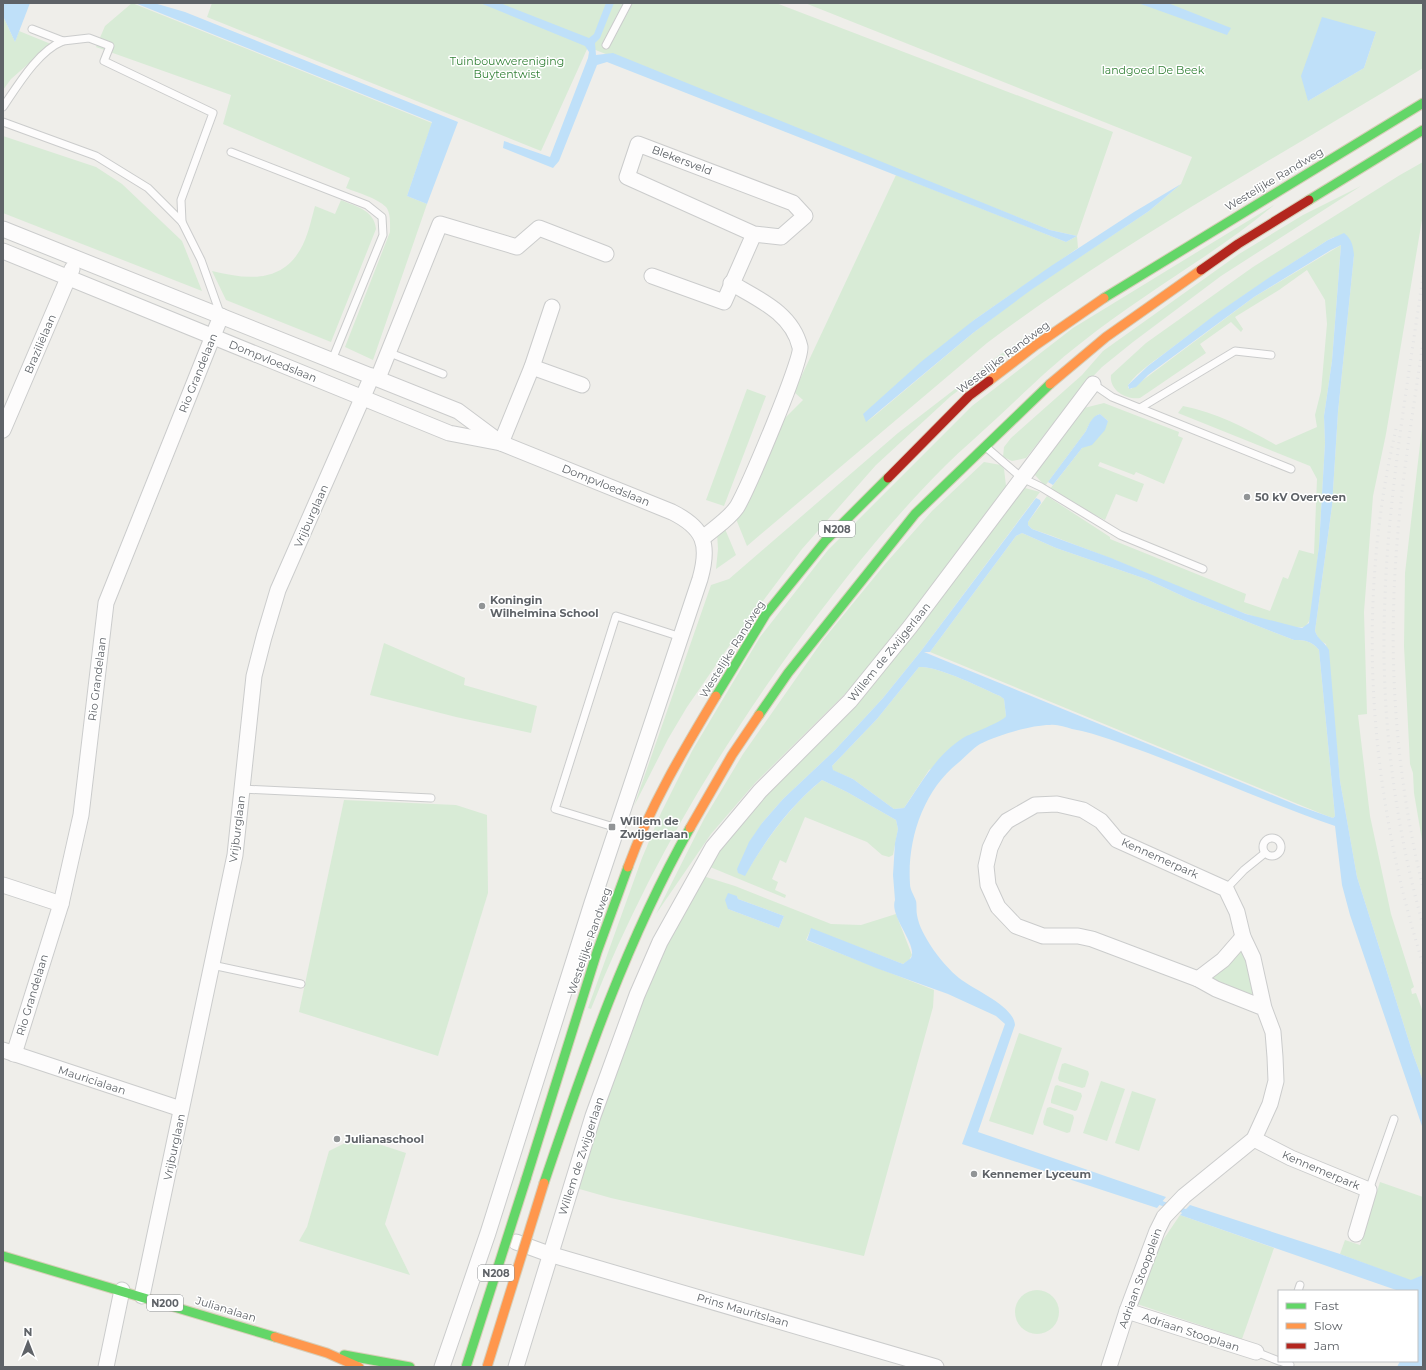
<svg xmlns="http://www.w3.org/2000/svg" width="1426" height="1370" viewBox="0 0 1426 1370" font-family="Montserrat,sans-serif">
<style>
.green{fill:#d8ebd6;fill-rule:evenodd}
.water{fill:#bfe0f9;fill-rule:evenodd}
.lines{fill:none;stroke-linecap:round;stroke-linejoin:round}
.stream{stroke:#bfe0f9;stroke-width:4.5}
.lane-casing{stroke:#cbcccc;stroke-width:9}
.street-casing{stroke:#cbcccc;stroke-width:17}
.fast-casing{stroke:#d7ceb8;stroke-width:11}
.slow-casing{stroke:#d7ceb8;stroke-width:11}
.jam-casing{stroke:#d7ceb8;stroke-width:11}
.lane{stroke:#fdfcfc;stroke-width:7}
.street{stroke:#fdfcfc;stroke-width:15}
.fast{stroke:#63d668;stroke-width:9}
.slow{stroke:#ff974d;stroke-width:9}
.jam{stroke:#b3261e;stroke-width:9}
.rail{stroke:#e4e4e4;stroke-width:3;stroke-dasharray:1 5;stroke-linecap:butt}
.fast-bridge-casing{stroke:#d7ceb8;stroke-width:11;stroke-linecap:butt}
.slow-bridge-casing{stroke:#d7ceb8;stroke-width:11;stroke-linecap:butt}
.fast-bridge{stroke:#63d668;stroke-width:9}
.slow-bridge{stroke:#ff974d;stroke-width:9}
.poi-dot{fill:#919496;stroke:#fff;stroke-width:1.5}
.labels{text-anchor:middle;stroke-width:3;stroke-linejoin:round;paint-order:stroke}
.shield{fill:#fff;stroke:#8f9295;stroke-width:1}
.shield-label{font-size:10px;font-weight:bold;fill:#5f6368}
.park-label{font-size:11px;fill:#348238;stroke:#fff}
.street-label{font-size:11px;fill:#5f6368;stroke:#fff}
.poi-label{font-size:11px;font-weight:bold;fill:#5f6368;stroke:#fff;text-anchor:start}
</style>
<rect width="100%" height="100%" fill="#efeeea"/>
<!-- green -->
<g class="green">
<path d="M132,3L432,123L407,196L427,204L373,360L345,347L390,232C390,225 391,213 386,207C377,198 358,193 346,188L350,178L223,124L231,95L96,47L105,26Z"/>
<path d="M212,3H776L1113,132L1077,236L1078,248L974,320L867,422L973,333L1030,290L1149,211L1181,184L1192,157L805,3H1423V68C1277,158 1124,240 987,343L747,546L736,519L776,427L803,400L794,392L896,175L1066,242L1077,236L1050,230L588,47L541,151L207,17ZM1376,32L1364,68L1308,101Z"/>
<polygon points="3,16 15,42 19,31 51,44 11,79 3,90"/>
<polygon points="3,136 96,167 122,184 182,241 202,291 3,213"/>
<path d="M1423,162V214L1386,434L1373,496L1364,612L1367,714L1358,715L1370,816L1391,914L1414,987L1411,989L1412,994L1416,993L1423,1012V1081L1413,1054L1357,877L1340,781L1326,644L1319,640L1315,631L1332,506L1338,412L1354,255L1334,237L1328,240C1273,275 1220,310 1169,350C1156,360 1138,371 1128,385V388L1131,389L1254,297L1341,245L1332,361L1324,416L1325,443L1319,546L1311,618L1306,626C1284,637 1142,570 1112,559C1086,549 1059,538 1032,529L1028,525V522L1047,496L1110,537V539L1246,594L1244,602L1270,611L1283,577L1288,579L1299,550L1314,554L1317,479L1310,466L1178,413L1183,406C1217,413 1246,428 1276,445L1317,427L1315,415L1321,391L1327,324L1325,300L1307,270L1279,290L1235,317L1243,329L1241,332L1231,322L1200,344L1206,353L1140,398C1126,400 1109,390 1111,375L1146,343L1253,267L1400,175Z"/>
<polygon points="1361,186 1221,276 1133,342 1102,367 1079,391 1026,458 1012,461 1003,457 1004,447 1011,438 1082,375 1103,351 1239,254 1303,215"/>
<path d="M341,200C357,207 374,210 376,229L331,342L226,300L212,271C245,279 280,284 300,250C308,237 311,220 315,206L335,214Z"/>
<path d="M1274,205C1213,256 1143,293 1081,343C1051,366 1024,393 997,418C980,434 962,449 945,466C889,522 840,584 793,648C712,760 642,880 591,1009L588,1008L642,858L661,813L692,751L760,637L828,550L972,406L1073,328Z"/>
<polygon points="1033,331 1001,359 951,396 876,465 802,549 727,649 687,707 668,739 634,806 711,585 729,579 898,433 994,359"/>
<polygon points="747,389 766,396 724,506 706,500"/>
<path d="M1104,403L1179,432L1178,436L1183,438L1164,484L1136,472L1134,475L1100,462L1098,466L1144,484L1137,502L1116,494L1105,520L1081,508L1050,489L1082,448L1108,421L1100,414C1093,416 1089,424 1086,431L1045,486L1035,475L1034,469L1084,408Z"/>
<polygon points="1423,419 1423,846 1414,793 1413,773 1410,764 1404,646 1405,573"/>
<polygon points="984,462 1001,465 1004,469 1006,486 901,628 863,676 755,783 711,834 656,914 704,819 743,754 823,640 886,563 932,511"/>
<path d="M1025,488L1040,492L921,651L883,698L835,750L783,799L762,823L745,875C766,840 789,807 822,780L847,792L896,820L898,829L893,855L889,857L882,855L867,842L805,817L786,863L780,860L772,879L778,882L775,890L786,895L785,898L710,867L713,857L1019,490Z"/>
<polygon points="725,529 736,555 716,569 718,549 717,533"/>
<path d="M1022,533L1056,548L1146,579L1189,599L1294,640C1305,640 1312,641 1319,650L1335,816L1333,818L1322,814L930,652L1016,536Z"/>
<polygon points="384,643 465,678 464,685 537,706 531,733 456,717 370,695"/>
<path d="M919,667C936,665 982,688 1000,696L1004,699L1006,716L1005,719L929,770L904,808L894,809L853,779L832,770V766L877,719Z"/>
<polygon points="344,800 456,805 487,815 488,893 438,1056 299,1012"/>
<path d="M703,876L735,886L831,924L861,925L896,914L912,955L909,960L903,964L811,929L806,940L934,990L933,1007L864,1256L611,1198L576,1188L655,958ZM737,896L738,899L784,916L779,928L728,909Z"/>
<polygon points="1239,950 1246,952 1254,997 1211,981 1211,975"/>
<polygon points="1019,1033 1062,1048 1033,1135 989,1121"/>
<polygon points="1065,1063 1088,1071 1089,1074 1085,1087 1082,1088 1059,1081 1058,1078 1062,1064"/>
<polygon points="1101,1081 1125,1089 1107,1141 1083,1133"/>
<polygon points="1057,1085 1081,1093 1082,1096 1077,1110 1075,1111 1051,1103 1051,1100 1055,1086"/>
<polygon points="1132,1091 1156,1099 1139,1151 1115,1143"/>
<polygon points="1050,1107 1073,1115 1074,1118 1070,1132 1067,1133 1044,1125 1043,1122 1047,1108"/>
<polygon points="357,1137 406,1153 385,1224 410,1275 299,1241 307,1227 329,1151"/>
<polygon points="1380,1182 1423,1197 1423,1275 1411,1281 1340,1254 1345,1240 1360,1245"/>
<polygon points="1180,1215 1274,1248 1242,1339 1137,1304 1161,1243"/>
<circle cx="1037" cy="1312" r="22"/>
</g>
<!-- water -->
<g class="water">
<polygon points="3,3 30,3 15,42 3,16"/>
<polygon points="135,3 154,3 185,12 458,122 427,204 407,196 432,122"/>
<polygon points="480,3 500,3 589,38 594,34 606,3 614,3 600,38 595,43 596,55 613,53 1050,230 1077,236 1066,242 607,62 597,65 559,161 553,168 503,148 504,141 550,157 588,58 589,52 585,46"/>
<polygon points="1138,3 1168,3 1231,28 1227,35"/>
<polygon points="1322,17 1376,32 1364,68 1308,101 1301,76"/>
<polygon points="1181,184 1149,211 1031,290 973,333 866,422 863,414 922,361 974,320 1051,266 1134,212"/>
<path d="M1344,233C1352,239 1353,246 1354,255L1338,412L1332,506L1315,631C1318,640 1325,642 1329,650L1340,781L1357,877L1413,1054L1423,1081V1129L1350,915L1342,885L1335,826C1272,804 1211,777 1148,753C1122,744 1099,734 1072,729C1065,727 1057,724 1050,725C1031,725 998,735 980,744C972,749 965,757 958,763C923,791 907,840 910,884C910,890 914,895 916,901C917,905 916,910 917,915C920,935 943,965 959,978C974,990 1014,1006 1015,1025L978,1132L1166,1197L1157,1208L962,1144L1005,1024L996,1016L948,994L876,968L807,940L811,928L903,964L911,958C918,944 889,917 895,900L893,875L895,843L898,829L896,820L847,792L822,780C790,806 765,840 745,876L738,873L737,869L749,842L762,823L783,799L835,750L883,698L921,651L1036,498L1040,500L1041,503L1028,522V525L1032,529L1111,558L1246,614L1297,627L1302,628L1309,623L1319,546L1325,443L1324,416L1332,361L1341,245L1331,250L1254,297L1148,375L1136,387L1129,389L1128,385L1148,366L1216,314L1270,277L1328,240ZM1022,533L1056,548L1146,579L1189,599L1294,640C1305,640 1312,641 1319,650L1335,816L1333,818L1299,806L924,652H930L1016,536ZM919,667C936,665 982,688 1000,696L1004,699L1006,716C1003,722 971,733 963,738C936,755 921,784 904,808L894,809L853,779L833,770L832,766L877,719Z"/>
<path d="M1100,414L1108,421L1105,430L1092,445L1082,448L1053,485L1048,482L1086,431C1089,424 1092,416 1100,414Z"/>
<polygon points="728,893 737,896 738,899 784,916 779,928 728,909 725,900"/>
<polygon points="1190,1205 1340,1254 1411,1280 1423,1275 1423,1367 1397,1367 1400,1361 1417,1361 1417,1291 1399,1291 1180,1215"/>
</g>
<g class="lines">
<!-- stream -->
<polyline class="stream" points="1155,1201 1190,1213"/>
<defs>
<g id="lane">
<polyline points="63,41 89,38 110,46 104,61 213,113 181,200 182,222"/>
<polyline points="606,45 628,3"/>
<path d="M3,107C18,85 38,51 63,41L32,29"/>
<polyline points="3,122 96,156 148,188 182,222 201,260 221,316"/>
<polyline points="231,152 367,205 382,217 383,235 332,360"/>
<polyline points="390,353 443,374"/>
<polyline points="1093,384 1112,397 1291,469"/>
<polyline points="1140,408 1235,351 1271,355"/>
<polyline points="987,448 1022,478 1041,487 1120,535 1203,569"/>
<polyline points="242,789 431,798"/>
<polyline points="617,828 555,809 616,616 681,637"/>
<circle cx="1272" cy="847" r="9"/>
<polyline points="1226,889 1244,870 1265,853"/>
<polyline points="212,965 301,984"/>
<polyline points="1369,1190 1394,1119"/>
<polyline points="1298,1291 1300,1285"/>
<polyline points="1256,1352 1279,1361"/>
<polyline points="1280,1361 1290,1365"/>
</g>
<g id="street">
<polyline points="3,229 458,411 497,440"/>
<path d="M3,251L449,433L501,443L672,512C704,528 710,544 700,579L592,903L488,1233L442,1367"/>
<polyline points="652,276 724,302 754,234 781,237 805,216 793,203 638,144 627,177 754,234"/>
<polyline points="532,367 582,385"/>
<polyline points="378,378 440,224 517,247 539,228 606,254"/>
<polyline points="3,430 72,269"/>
<polyline points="501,443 532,367 552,307"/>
<path d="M703,538C713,529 729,519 737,507C747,490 803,360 800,347C792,313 758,299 731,283"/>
<polyline points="3,885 61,904"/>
<polyline points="1198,979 1223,960 1243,937"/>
<polyline points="3,1050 181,1109"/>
<polyline points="14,1054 61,904 81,815 106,603 221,316"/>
<polyline points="1254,1139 1291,1158 1369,1190 1356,1234"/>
<polyline points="516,1242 549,1254 936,1367"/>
<polyline points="142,1296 235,855 254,676 264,637 278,590 372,376"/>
<polyline points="1127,1311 1256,1352"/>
<polyline points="106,1367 122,1290"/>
<polyline points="516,1367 593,1116 637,995 660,942 713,847 760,791 850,701 910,627 1093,384"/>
<polyline points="1109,1367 1127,1311 1157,1231 1164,1217 1184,1196 1254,1139 1270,1104 1276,1081 1275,1057 1273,1032 1264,1008 1253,958 1243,937 1237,912 1226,889 1117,840 1101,821 1083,810 1057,804 1035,805 1007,821 997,833 990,848 986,866 988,885 998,907 1016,926 1043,936 1078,936 1092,939 1198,979 1216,989 1264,1008"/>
</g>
<g id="fast">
<polyline points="1309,200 1423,130"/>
<polyline points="1104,298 1423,103"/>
<polyline points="716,696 766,614 826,540 888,478"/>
<polyline points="759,715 788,673 915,514 1050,384"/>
<polyline points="526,1179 597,952 628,867"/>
<path d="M544,1183C585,1062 627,939 690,828"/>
<polyline points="3,1256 275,1337"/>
<polyline points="344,1355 410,1367"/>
</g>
<g id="slow">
<polyline points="989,381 1036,345 1104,298"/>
<polyline points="1050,384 1106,337 1201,270"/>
<polyline points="690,828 732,755 759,715"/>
<path d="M628,867C650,806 683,751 716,696"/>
<polyline points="275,1337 327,1353 359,1367"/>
</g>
<g id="jam">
<polyline points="1201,270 1238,244 1309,200"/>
<polyline points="888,478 969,396 989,381"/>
</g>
</defs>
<!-- lane casing -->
<use href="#lane" class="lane-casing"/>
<!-- street casing -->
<use href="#street" class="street-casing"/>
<!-- fast casing -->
<use href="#fast" class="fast-casing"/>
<!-- slow casing -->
<use href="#slow" class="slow-casing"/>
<!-- jam casing -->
<use href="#jam" class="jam-casing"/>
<!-- lane -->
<use href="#lane" class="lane"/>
<!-- street -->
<use href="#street" class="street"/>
<!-- fast -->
<use href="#fast" class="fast"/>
<!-- slow -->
<use href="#slow" class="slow"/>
<!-- jam -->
<use href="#jam" class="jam"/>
<!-- rail -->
<g class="rail">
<path d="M1423,276C1408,382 1389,489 1385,596C1380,707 1393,818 1423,925"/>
<path d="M1423,342C1412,419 1399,495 1395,573C1389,678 1398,785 1423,888"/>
<path d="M1396,429C1355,605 1369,792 1423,964"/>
</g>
<defs>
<polyline id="fast-bridge" points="466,1367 526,1179"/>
<polyline id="slow-bridge" points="487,1367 544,1183"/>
</defs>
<!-- fast-bridge casing -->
<use href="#fast-bridge" class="fast-bridge-casing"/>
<!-- slow-bridge casing -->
<use href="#slow-bridge" class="slow-bridge-casing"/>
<!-- fast-bridge -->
<use href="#fast-bridge" class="fast-bridge"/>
<!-- slow-bridge -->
<use href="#slow-bridge" class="slow-bridge"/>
</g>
<!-- markers -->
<g class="poi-dot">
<circle cx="1247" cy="497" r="4"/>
<circle cx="482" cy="606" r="4"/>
<rect x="608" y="823" width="8" height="8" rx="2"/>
<circle cx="337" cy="1139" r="4"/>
<circle cx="974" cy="1174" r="4"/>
</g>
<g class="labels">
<!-- shield labels -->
<g class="shield">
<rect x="819" y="521" width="36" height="16" rx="3"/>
<rect x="478" y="1265" width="36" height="16" rx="3"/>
<rect x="147" y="1295" width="36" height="16" rx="3"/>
</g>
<g class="shield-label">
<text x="837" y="533">N208</text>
<text x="496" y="1277">N208</text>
<text x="165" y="1307">N200</text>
</g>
<!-- park labels -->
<g class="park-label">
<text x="507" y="65">Tuinbouwvereniging<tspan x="507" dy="13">Buytentwist</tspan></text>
<text x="1153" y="74">landgoed De Beek</text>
</g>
<!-- street labels -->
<g class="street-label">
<text transform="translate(682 160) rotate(21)" y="4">Blekersveld</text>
<text transform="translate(1274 179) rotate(-31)" y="4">Westelijke Randweg</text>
<text transform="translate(40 344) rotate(-67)" y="4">Braziliëlaan</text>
<text transform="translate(1003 357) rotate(-37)" y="4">Westelijke Randweg</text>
<text transform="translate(273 361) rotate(22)" y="4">Dompvloedslaan</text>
<text transform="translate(198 373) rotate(-68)" y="4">Rio Grandelaan</text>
<text transform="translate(606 485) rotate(22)" y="4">Dompvloedslaan</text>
<text transform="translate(311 516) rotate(-66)" y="4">Vrijburglaan</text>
<text transform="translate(732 649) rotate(-58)" y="4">Westelijke Randweg</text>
<text transform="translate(889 652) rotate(-51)" y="4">Willem de Zwijgerlaan</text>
<text transform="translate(97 679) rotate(-83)" y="4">Rio Grandelaan</text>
<text transform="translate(237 829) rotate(-83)" y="4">Vrijburglaan</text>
<text transform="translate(1160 858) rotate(24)" y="4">Kennemerpark</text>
<text transform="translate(589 941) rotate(-71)" y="4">Westelijke Randweg</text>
<text transform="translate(32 995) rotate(-73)" y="4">Rio Grandelaan</text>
<text transform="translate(92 1080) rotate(18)" y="4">Mauricialaan</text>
<text transform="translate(174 1147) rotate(-78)" y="4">Vrijburglaan</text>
<text transform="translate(581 1156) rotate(-72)" y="4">Willem de Zwijgerlaan</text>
<text transform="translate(1321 1170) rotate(23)" y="4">Kennemerpark</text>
<text transform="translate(1140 1278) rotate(-70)" y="4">Adriaan Stoopplein</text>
<text transform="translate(226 1309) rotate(17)" y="4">Julianalaan</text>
<text transform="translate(743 1310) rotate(16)" y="4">Prins Mauritslaan</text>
<text transform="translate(1191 1332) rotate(18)" y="4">Adriaan Stooplaan</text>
</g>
<!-- poi labels -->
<g class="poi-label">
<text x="1255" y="501">50 kV Overveen</text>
<text x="490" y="604">Koningin<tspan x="490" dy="13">Wilhelmina School</tspan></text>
<text x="620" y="825">Willem de<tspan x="620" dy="13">Zwijgerlaan</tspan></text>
<text x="345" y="1143">Julianaschool</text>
<text x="982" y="1178">Kennemer Lyceum</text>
</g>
</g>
<!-- border -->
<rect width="1426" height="1370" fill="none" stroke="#5f6368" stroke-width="8"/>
<!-- legend -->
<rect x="1278" y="1290" width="140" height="72" fill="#ffffff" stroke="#bfc1c3"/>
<rect x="1286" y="1303" width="20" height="6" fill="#63d668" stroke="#bfc1c3"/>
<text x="1314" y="1310" font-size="12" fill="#5f6368">Fast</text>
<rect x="1286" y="1323" width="20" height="6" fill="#ff974d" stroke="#bfc1c3"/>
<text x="1314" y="1330" font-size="12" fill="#5f6368">Slow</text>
<rect x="1286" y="1343" width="20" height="6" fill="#b3261e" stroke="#bfc1c3"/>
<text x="1314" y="1350" font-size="12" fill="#5f6368">Jam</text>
<!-- north arrow -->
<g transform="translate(28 1342)" stroke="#ffffff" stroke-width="3" paint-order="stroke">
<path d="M0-3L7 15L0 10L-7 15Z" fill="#5f6368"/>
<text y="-6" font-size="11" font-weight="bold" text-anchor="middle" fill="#5f6368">N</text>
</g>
</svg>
